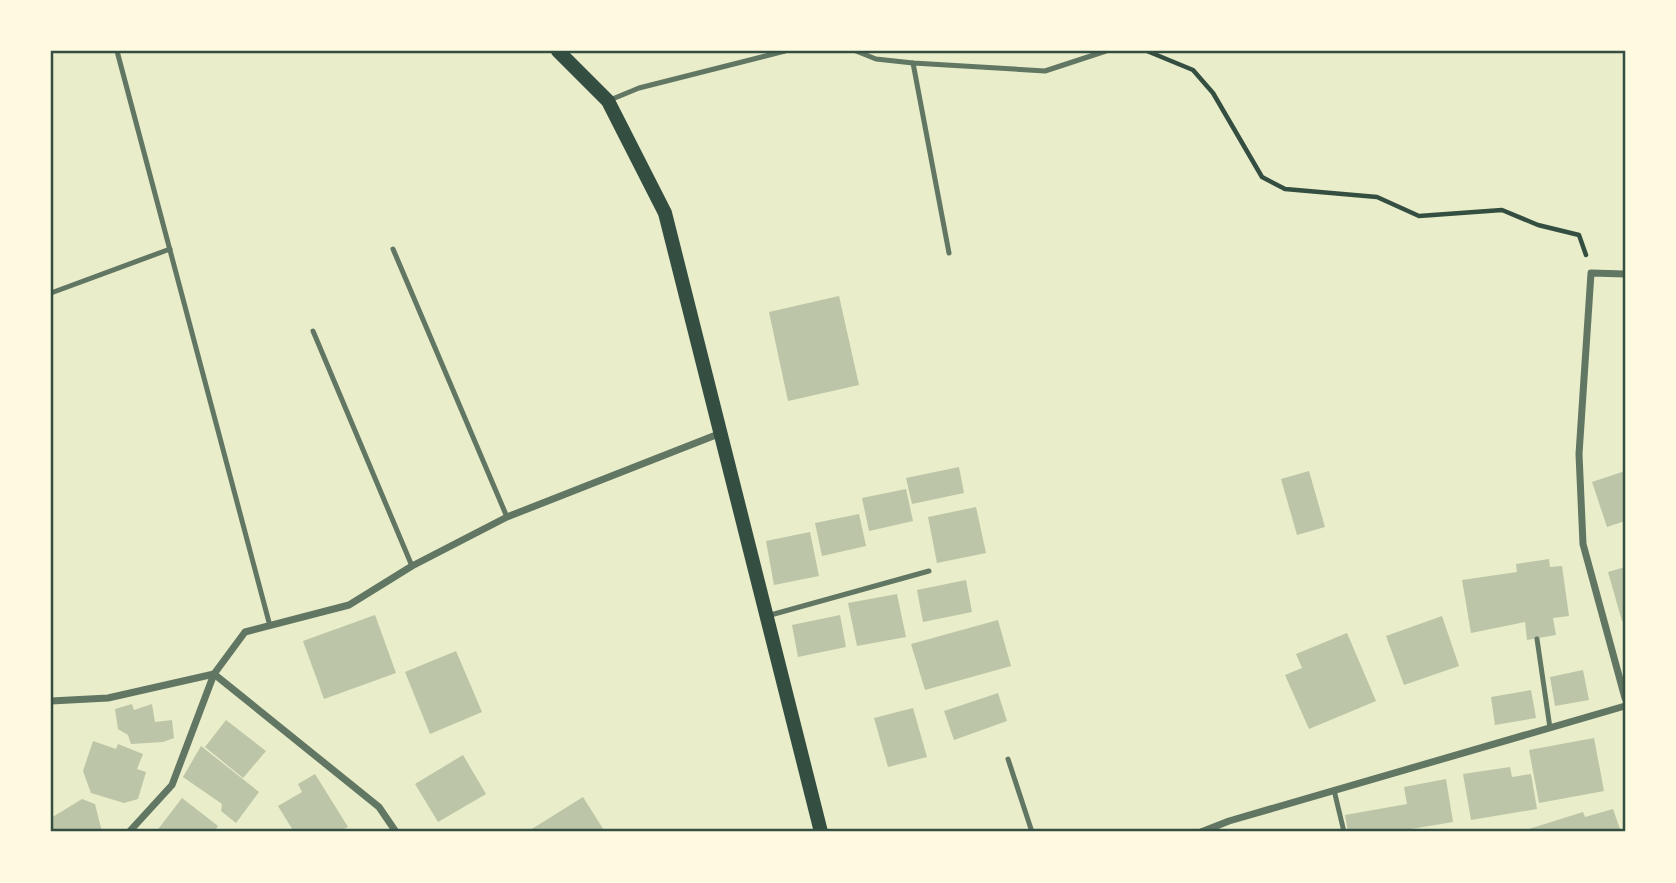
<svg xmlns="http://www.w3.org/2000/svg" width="1676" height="883" viewBox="0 0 1676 883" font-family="Helvetica,sans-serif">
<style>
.building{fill:#bcc5a7}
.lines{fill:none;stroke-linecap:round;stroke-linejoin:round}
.path{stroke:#344e41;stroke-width:4.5}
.service{stroke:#617663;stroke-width:5}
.minor{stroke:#617663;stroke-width:7}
.secondary{stroke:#344e41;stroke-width:14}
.neatline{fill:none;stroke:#344e41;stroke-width:2.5}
</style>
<rect width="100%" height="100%" fill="#e9edc9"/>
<!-- building -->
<g class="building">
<polygon points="839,296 859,385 788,401 769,312"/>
<polygon points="959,467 964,493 912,504 906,478"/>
<polygon points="1309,471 1325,527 1297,535 1281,479"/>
<polygon points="1625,471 1625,521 1607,527 1592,482"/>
<polygon points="906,489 913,521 869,531 862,498"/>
<polygon points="976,507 986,553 937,563 928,517"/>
<polygon points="859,514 866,546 822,556 815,523"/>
<polygon points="810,532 819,576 774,585 766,541"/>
<polygon points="1549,559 1550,567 1562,566 1569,616 1553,618 1556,635 1527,640 1525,622 1471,633 1462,580 1517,572 1516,564"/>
<polygon points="1625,567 1625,621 1622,621 1608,572"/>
<polygon points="966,580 972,612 923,622 917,590"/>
<polygon points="897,594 906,637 857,646 848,603"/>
<polygon points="375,615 396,673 324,699 303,641"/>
<polygon points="840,615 846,647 798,657 792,625"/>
<polygon points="1442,616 1459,666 1404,685 1386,636"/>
<polygon points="998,620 1011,666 925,690 911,644"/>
<polygon points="1347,633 1376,701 1309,729 1285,675 1302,668 1296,654"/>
<polygon points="456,651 482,712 430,734 405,672"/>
<polygon points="1583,670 1589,700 1555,706 1550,677"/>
<polygon points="1531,690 1536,718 1495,725 1491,697"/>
<polygon points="998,693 1007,721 954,740 944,711"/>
<polygon points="132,704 134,710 152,704 155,722 172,720 174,738 163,742 131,744 128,735 118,729 115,709"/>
<polygon points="913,708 927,757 888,767 874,718"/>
<polygon points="226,720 266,751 243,778 205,747"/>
<polygon points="1594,738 1604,791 1539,803 1529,750"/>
<polygon points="93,741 116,749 118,744 143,754 137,769 146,772 138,799 124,803 91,793 83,771"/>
<polygon points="201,746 259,792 236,823 221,811 222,804 183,777"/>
<polygon points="463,755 486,794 438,822 415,784"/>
<polygon points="1510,767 1512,777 1531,774 1537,809 1471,820 1463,774"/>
<polygon points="315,774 348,827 338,832 294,832 278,806 302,792 298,784"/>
<polygon points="1446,779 1453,822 1411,829 1412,832 1348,832 1345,815 1407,804 1404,787"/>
<polygon points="583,797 605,832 527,832"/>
<polygon points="182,798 218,826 214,832 156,832"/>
<polygon points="82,799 95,804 102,832 51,832 51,818"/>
<polygon points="1613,809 1621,832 1519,832 1583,812 1585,817"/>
</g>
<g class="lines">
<!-- path -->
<polyline class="path" points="1147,51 1193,70 1213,93 1262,177 1285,189 1377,197 1419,216 1502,210 1538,225 1579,235 1586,255"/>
<!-- service -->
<g class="service">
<polyline points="117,51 270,626"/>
<polyline points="856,51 876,59 913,63 1045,71 1106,51"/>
<polyline points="913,63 949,253"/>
<polyline points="610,100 639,88 785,51"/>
<polyline points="393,249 507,517"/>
<polyline points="51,293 170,249"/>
<polyline points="313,331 412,566"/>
<polyline points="767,616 929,571"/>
<polyline points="1537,639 1550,728"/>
<polyline points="1008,759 1032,832"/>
<polyline points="1334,790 1344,832"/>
</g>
<!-- minor -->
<g class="minor">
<polyline points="1625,274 1591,273 1579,454 1583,544 1625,698"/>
<polyline points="51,701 108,698 214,674 379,807 396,832"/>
<polyline points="129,832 172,785 214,674 245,632 349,605 412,566 507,517 721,433"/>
<polyline points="1201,832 1229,821 1625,706"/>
</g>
<!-- secondary -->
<polyline class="secondary" points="558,51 608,101 665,213 821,832"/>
</g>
<!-- border -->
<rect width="1676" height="883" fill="none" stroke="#fefae0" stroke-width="105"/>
<rect x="52" y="52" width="1572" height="778" class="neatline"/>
</svg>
